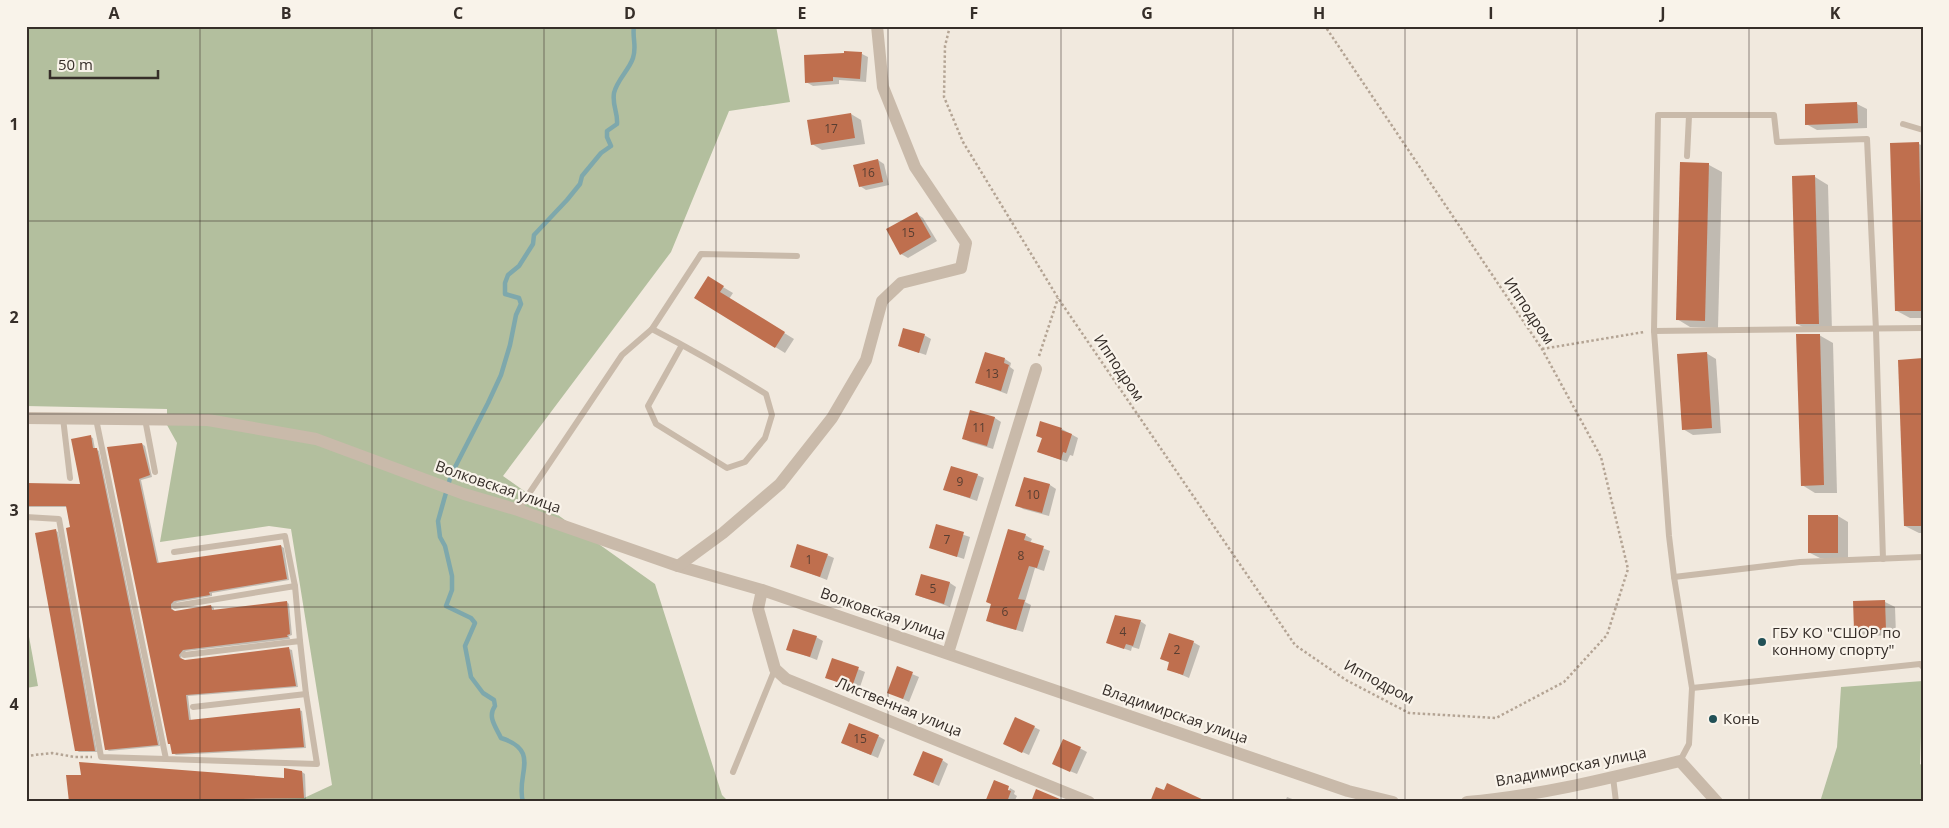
<svg xmlns="http://www.w3.org/2000/svg" width="1949" height="828" viewBox="0 0 1949 828" font-family="'Open Sans',sans-serif">
<style>
.green{fill:#b3bf9e}
.shadow{fill:#0003}
.lines{fill:none;stroke-linecap:round;stroke-linejoin:round}
.stream{stroke:#7ea8ac;stroke-width:4.5}
.building{fill:#bf6f4e}
.path{stroke:#b4a494;stroke-width:2.5;stroke-dasharray:2.5 2.5;stroke-linecap:butt}
.lane{stroke:#c9baaa;stroke-width:6}
.street{stroke:#c9baaa;stroke-width:12}
.grid{fill:none;stroke:#362e29;stroke-width:1;stroke-opacity:0.55}
.poi-dot{fill:#215056;stroke:#f9f3ea;stroke-width:2}
.labels{text-anchor:middle;stroke-width:4.5;stroke-linejoin:round;paint-order:stroke}
.number-label{font-size:12px;fill:#583e32}
.street-label{font-size:15px;fill:#362e29;stroke:#f9f3ea}
.poi-label{font-size:15px;fill:#362e29;stroke:#f9f3ea;text-anchor:start}
.neatline{fill:none;stroke:#362e29;stroke-width:2}
.grid-label{font-size:16px;text-anchor:middle;font-weight:bold;fill:#362e29}
</style>
<rect width="100%" height="100%" fill="#f1e9de"/>
<!-- green -->
<g class="green">
<polygon points="26,26 776,26 790,102 729,111 671,252 503,476 655,584 722,795 729,802 109,802 304,798 332,785 291,529 269,526 160,542 177,443 167,425 167,409 26,406"/>
<polygon points="26,620 38,686 26,688"/>
<polygon points="1923,681 1920,764 1923,766 1923,802 1820,802 1837,747 1841,687"/>
</g>
<!-- shadow -->
<g class="shadow">
<polygon points="862,54 868,57 866,82 839,80 839,84 813,86 806,82"/>
<polygon points="1857,104 1867,109 1867,128 1817,130 1806,124"/>
<polygon points="851,114 861,120 865,144 822,150 812,144"/>
<polygon points="1919,144 1923,146 1923,318 1910,318 1897,311"/>
<polygon points="878,160 884,164 889,185 866,190 860,186"/>
<polygon points="1709,165 1722,172 1718,328 1690,327 1677,319"/>
<polygon points="1815,177 1828,185 1832,331 1811,331 1797,324"/>
<polygon points="917,214 923,218 937,241 908,258 901,254"/>
<polygon points="708,278 733,293 729,299 794,339 785,353 696,298"/>
<polygon points="924,335 931,339 926,355 899,346"/>
<polygon points="1819,335 1833,343 1837,493 1815,493 1802,485"/>
<polygon points="1706,353 1716,359 1721,433 1693,435 1683,429"/>
<polygon points="1005,359 1011,363 1010,367 1014,370 1007,394 977,383"/>
<polygon points="1923,360 1923,533 1919,533 1905,526"/>
<polygon points="971,411 995,418 1001,422 993,449 970,442 963,438"/>
<polygon points="1041,423 1062,429 1078,438 1073,456 1070,455 1067,462 1039,452 1043,439 1037,435"/>
<polygon points="90,437 93,438 95,449 99,451 160,746 109,751 106,749 67,507 26,507 26,485 81,485"/>
<polygon points="142,444 145,446 152,477 141,480 159,564 281,546 284,548 289,580 212,593 212,596 177,602 172,608 174,612 211,606 214,608 214,611 287,602 289,604 292,635 289,636 290,639 186,651 181,657 183,661 289,649 292,650 298,687 188,696 191,721 299,710 302,711 306,748 176,755 173,753 108,448"/>
<polygon points="977,475 984,478 977,501 945,490"/>
<polygon points="1025,478 1050,485 1056,489 1049,516 1023,509 1017,505"/>
<polygon points="1838,516 1848,522 1848,558 1820,558 1810,553"/>
<polygon points="937,526 970,537 964,559 931,548"/>
<polygon points="56,531 58,532 97,752 79,752 76,750"/>
<polygon points="1025,535 1032,539 1030,543 1050,551 1044,571 1035,568 1025,602 1031,605 1023,632 994,624 988,620"/>
<polygon points="827,555 834,558 827,580 791,566"/>
<polygon points="922,575 950,583 956,587 950,607 916,595"/>
<polygon points="1885,602 1895,607 1896,635 1865,636 1855,630"/>
<polygon points="1140,621 1146,625 1139,649 1132,647 1131,651 1108,643"/>
<polygon points="816,637 823,641 817,660 788,649"/>
<polygon points="1193,642 1200,646 1189,678 1168,669 1170,663 1162,659"/>
<polygon points="833,659 865,672 859,690 827,677"/>
<polygon points="898,668 919,677 909,702 889,692"/>
<polygon points="1034,727 1040,730 1029,755 1011,747"/>
<polygon points="878,736 885,740 878,758 849,746"/>
<polygon points="1064,740 1087,752 1077,774 1060,767"/>
<polygon points="942,760 948,764 939,786 915,775"/>
<polygon points="302,772 305,774 306,799 70,802 285,779"/>
<polygon points="1010,788 1015,791 1014,794 1017,796 1014,802 986,802 1007,796"/>
<polygon points="1287,797 1300,802 1285,802"/>
</g>
<g class="lines">
<!-- stream -->
<path class="stream" d="M523,802C515,775 542,751 501,738C496,727 487,717 495,706L494,700L483,693L471,677L465,646L475,623L471,618L446,606L452,590V576L445,546L440,537L438,521L451,475L488,403L501,375L510,345L516,315L521,304L519,298L505,294V283L508,275L519,266L533,244L534,235L567,200L580,184L582,176L601,153L611,146L607,137V131L617,124C618,112 612,106 614,93C617,80 629,70 633,58C637,46 632,38 634,26"/>
</g>
<!-- building -->
<g class="building">
<polygon points="844,51 862,52 860,79 833,77 833,81 805,83 804,55 844,53"/>
<polygon points="1857,102 1858,123 1805,125 1805,104"/>
<polygon points="851,113 855,138 811,145 807,120"/>
<polygon points="1919,142 1923,311 1895,311 1890,143"/>
<polygon points="878,159 883,182 859,187 853,165"/>
<polygon points="1680,162 1709,163 1705,321 1676,320"/>
<polygon points="1815,175 1819,324 1796,324 1792,176"/>
<polygon points="917,212 931,237 900,255 886,229"/>
<polygon points="708,276 724,286 720,292 785,332 775,348 694,298"/>
<polygon points="903,328 925,334 919,353 898,346"/>
<polygon points="1796,334 1820,334 1824,485 1801,486"/>
<polygon points="985,352 1005,358 1004,363 1009,365 1001,391 975,383"/>
<polygon points="1707,352 1712,428 1682,430 1677,354"/>
<polygon points="1923,358 1923,526 1904,526 1898,360"/>
<polygon points="970,410 995,417 987,446 962,439"/>
<polygon points="1040,421 1062,428 1061,430 1072,434 1066,453 1063,452 1061,460 1037,452 1042,438 1036,436"/>
<polygon points="91,435 93,448 97,448 158,745 105,750 66,528 70,527 66,506 26,506 26,483 80,484 71,439"/>
<polygon points="142,443 150,475 139,479 157,563 281,545 287,579 209,592 210,595 174,601 171,604 171,609 175,611 211,605 212,610 287,601 290,634 287,635 288,637 183,650 179,655 180,658 185,660 289,647 296,686 186,695 189,720 300,708 304,747 172,754 170,744 168,744 107,447"/>
<polygon points="951,466 978,474 970,498 943,490"/>
<polygon points="1024,477 1050,484 1042,513 1015,506"/>
<rect x="1808" y="515" width="30" height="38"/>
<polygon points="936,524 964,532 957,557 929,548"/>
<polygon points="56,529 95,751 75,751 35,533"/>
<polygon points="1008,529 1026,534 1024,540 1044,546 1037,568 1029,566 1018,599 1025,600 1016,630 986,621 991,604 986,602"/>
<polygon points="797,544 828,554 820,577 790,567"/>
<polygon points="921,574 950,582 944,604 915,595"/>
<polygon points="1885,600 1886,630 1854,630 1853,601"/>
<polygon points="1115,615 1141,620 1133,646 1126,644 1124,649 1106,643"/>
<polygon points="793,629 817,636 810,657 786,650"/>
<polygon points="1169,633 1194,641 1183,675 1167,670 1169,662 1160,659"/>
<polygon points="832,658 859,667 852,687 825,678"/>
<polygon points="897,666 913,672 903,699 887,693"/>
<polygon points="1015,717 1035,726 1022,753 1003,744"/>
<polygon points="849,723 879,735 871,755 841,743"/>
<polygon points="1063,739 1081,747 1070,772 1052,764"/>
<polygon points="923,751 943,759 933,783 913,775"/>
<polygon points="79,762 284,778 284,768 302,771 304,798 69,802 66,775 81,775"/>
<polygon points="994,780 1009,786 1008,790 1011,791 1007,802 985,802"/>
<polygon points="1167,783 1208,802 1150,802 1156,787 1164,790"/>
<polygon points="1036,789 1067,802 1031,802"/>
</g>
<g class="lines">
<!-- path -->
<g class="path">
<polyline points="950,26 945,46 944,97 963,142 1058,298 1295,645 1346,680 1409,713 1496,718 1564,682 1607,635 1628,569 1601,457 1542,349 1325,26"/>
<polyline points="1542,349 1644,332"/>
<polyline points="1039,356 1058,298"/>
<polyline points="26,756 52,753 75,757 92,757"/>
</g>
<!-- lane -->
<g class="lane">
<polyline points="1903,124 1923,130"/>
<polyline points="1687,156 1689,116"/>
<polyline points="652,329 701,254 797,256"/>
<polyline points="1654,331 1923,328"/>
<polyline points="63,418 70,478"/>
<polyline points="96,419 166,759 317,764 306,694 300,641 184,655"/>
<polyline points="145,419 155,472"/>
<path d="M518,510L622,355L652,329C691,349 729,371 766,394L772,415L765,438L745,462L727,468L656,424L648,406L682,345"/>
<polyline points="26,517 59,519 101,757 166,759"/>
<polyline points="174,552 285,536 295,586"/>
<polyline points="1674,577 1800,562 1923,557"/>
<polyline points="175,606 295,586 300,641"/>
<polyline points="1692,688 1920,664 1923,667"/>
<polyline points="193,707 306,694"/>
<polyline points="1680,761 1689,744 1692,688 1674,577 1669,536 1654,331 1658,115 1774,115 1777,142 1867,139 1876,330 1883,559"/>
<polyline points="733,772 775,669"/>
<polyline points="1613,777 1616,802"/>
</g>
<!-- street -->
<g class="street">
<polyline points="26,418 208,420 316,439 464,494 518,510 678,566 762,590 1348,791 1393,802"/>
<polyline points="678,566 723,533 780,484 832,418 866,360 882,301 901,283 961,268 966,243 915,167 883,87 877,26"/>
<polyline points="762,590 758,609 775,669 786,679 1089,802"/>
<polyline points="948,653 1036,369"/>
<path d="M1467,802C1539,796 1610,778 1680,761L1717,802"/>
</g>
</g>
<!-- grid -->
<path class="grid" d="M200,26V802M372,26V802M544,26V802M716,26V802M888,26V802M1061,26V802M1233,26V802M1405,26V802M1577,26V802M1749,26V802M26,221H1923M26,414H1923M26,607H1923"/>
<!-- markers -->
<g class="poi-dot">
<circle cx="1762" cy="642" r="5"/>
<circle cx="1713" cy="719" r="5"/>
</g>
<g class="labels">
<!-- number labels -->
<g class="number-label">
<text x="831" y="133">17</text>
<text x="868" y="177">16</text>
<text x="908" y="237">15</text>
<text x="992" y="378">13</text>
<text x="979" y="432">11</text>
<text x="960" y="486">9</text>
<text x="1033" y="499">10</text>
<text x="947" y="544">7</text>
<text x="1021" y="560">8</text>
<text x="809" y="564">1</text>
<text x="933" y="593">5</text>
<text x="1005" y="616">6</text>
<text x="1123" y="636">4</text>
<text x="1177" y="654">2</text>
<text x="860" y="743">15</text>
</g>
<!-- street labels -->
<g class="street-label">
<text transform="translate(1529 311) rotate(56)" y="5">Ипподром</text>
<text transform="translate(1119 368) rotate(56)" y="5">Ипподром</text>
<text transform="translate(498 487) rotate(19)" y="5">Волковская улица</text>
<text transform="translate(883 614) rotate(19)" y="5">Волковская улица</text>
<text transform="translate(1379 682) rotate(28)" y="5">Ипподром</text>
<text transform="translate(899 707) rotate(22)" y="5">Лиственная улица</text>
<text transform="translate(1175 714) rotate(19)" y="5">Владимирская улица</text>
<text transform="translate(1571 767) rotate(-11)" y="5">Владимирская улица</text>
</g>
<!-- poi labels -->
<g class="poi-label">
<text x="1772" y="638">ГБУ КО "СШОР по<tspan x="1772" dy="17">конному спорту"</tspan></text>
<text x="1723" y="724">Конь</text>
</g>
</g>
<!-- border -->
<rect width="1949" height="828" fill="none" stroke="#f9f3ea" stroke-width="55"/>
<!-- scale -->
<path d="M50 70v8h108v-8" fill="none" stroke="#362e29" stroke-width="2.5"/>
<text x="58" y="70" font-size="15" fill="#362e29" stroke="#f9f3ea" stroke-width="4" paint-order="stroke">50 m</text>
<rect x="28" y="28" width="1894" height="772" class="neatline"/>
<g class="grid-label">
<text x="114" y="19">A</text>
<text x="286" y="19">B</text>
<text x="458" y="19">C</text>
<text x="630" y="19">D</text>
<text x="802" y="19">E</text>
<text x="974" y="19">F</text>
<text x="1147" y="19">G</text>
<text x="1319" y="19">H</text>
<text x="1491" y="19">I</text>
<text x="1663" y="19">J</text>
<text x="1835" y="19">K</text>
<text x="14" y="130">1</text>
<text x="14" y="323">2</text>
<text x="14" y="516">3</text>
<text x="14" y="710">4</text>
</g>
</svg>
